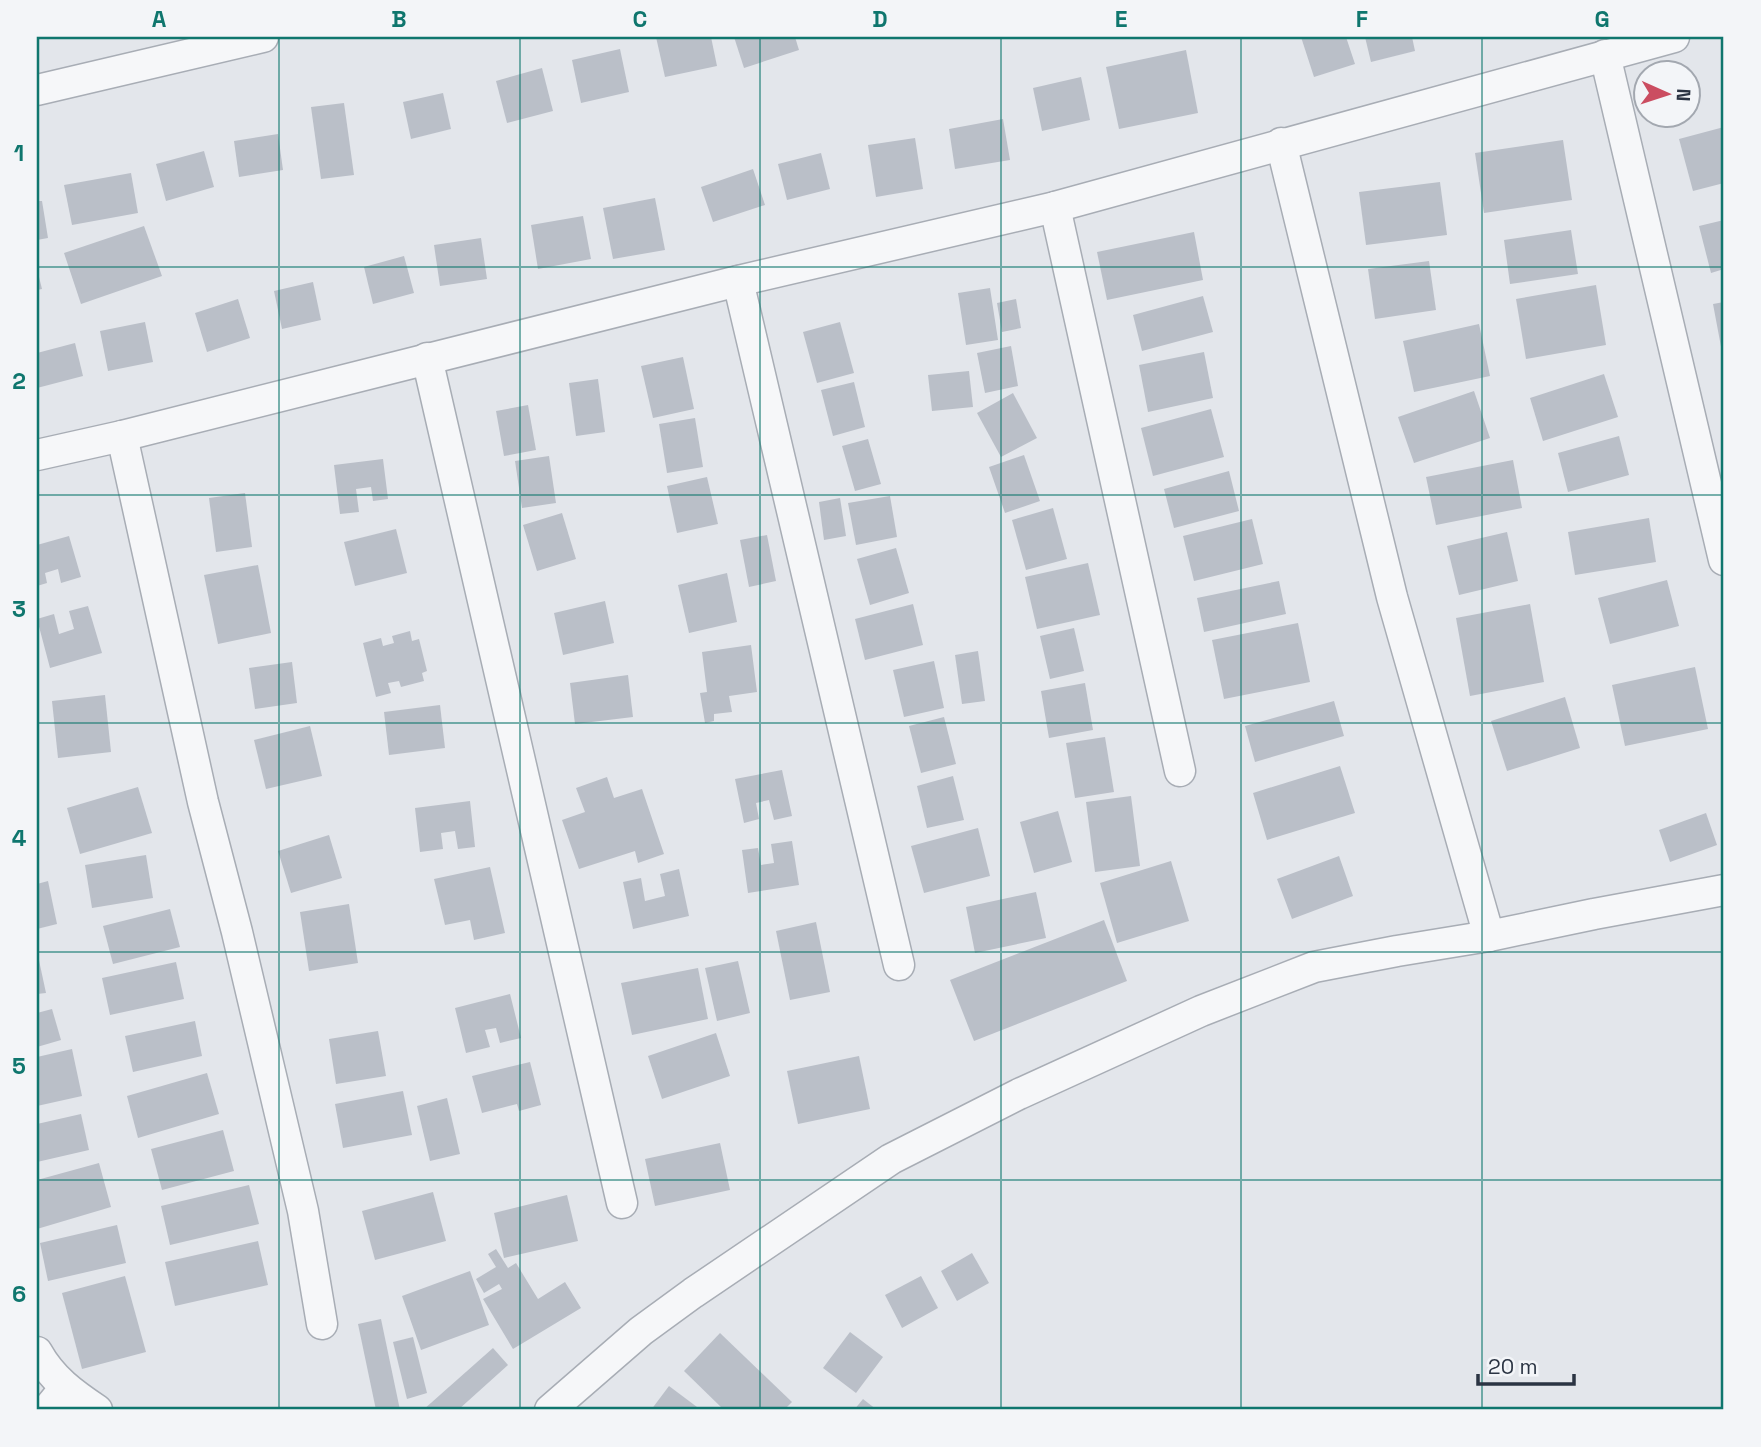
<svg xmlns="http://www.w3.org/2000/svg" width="1761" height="1447" viewBox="0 0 1761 1447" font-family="'Space Grotesk',sans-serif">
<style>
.building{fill:#babfc8}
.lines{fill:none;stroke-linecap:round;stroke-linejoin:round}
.street-casing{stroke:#a8adb5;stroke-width:33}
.street{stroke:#f6f7f9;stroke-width:30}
.grid{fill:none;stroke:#0f766e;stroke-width:2;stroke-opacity:0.55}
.neatline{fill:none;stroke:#0f766e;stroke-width:2.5}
.grid-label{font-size:23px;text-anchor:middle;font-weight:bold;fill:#0f766e}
</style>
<rect width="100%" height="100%" fill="#e3e6eb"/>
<!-- building -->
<g class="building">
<polygon points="656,37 711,37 717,66 665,77"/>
<polygon points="734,37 795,37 799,50 744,68"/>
<polygon points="1301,37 1346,37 1355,64 1314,77"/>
<polygon points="1365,37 1412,37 1415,51 1371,62"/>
<polygon points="620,49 629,92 581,103 572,60"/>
<polygon points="1186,50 1198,113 1119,129 1106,67"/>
<polygon points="542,68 553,111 507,123 496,81"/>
<polygon points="1081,77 1090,120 1042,131 1033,88"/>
<polygon points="443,93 451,129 411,139 403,102"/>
<polygon points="344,103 354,175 321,179 311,107"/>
<polygon points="1003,119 1010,160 955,169 949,129"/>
<polygon points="1724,127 1724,183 1693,191 1679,139"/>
<polygon points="278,134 283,170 239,177 234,141"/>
<polygon points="915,138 923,189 876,197 868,145"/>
<polygon points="1563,140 1572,200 1484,213 1475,153"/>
<polygon points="204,151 214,187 166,201 156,164"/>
<polygon points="821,153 830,189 787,200 778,164"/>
<polygon points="753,169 765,205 713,222 701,187"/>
<polygon points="131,173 138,213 72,225 64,185"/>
<polygon points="1440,182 1447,235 1366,245 1359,192"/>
<polygon points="655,198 665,250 613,259 603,208"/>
<polygon points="37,201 42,201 48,238 37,240"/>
<polygon points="583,216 591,259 538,269 531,225"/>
<polygon points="1724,220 1724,269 1711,273 1699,226"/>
<polygon points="144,226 162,276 81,304 64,253"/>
<polygon points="1571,230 1578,274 1510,284 1504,240"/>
<polygon points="1194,232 1203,280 1107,300 1097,252"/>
<polygon points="481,238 487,279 440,286 434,245"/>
<polygon points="404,256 414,293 373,304 364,267"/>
<polygon points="1429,261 1436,310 1375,319 1368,269"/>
<polygon points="37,269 42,289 37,290"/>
<polygon points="313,282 321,320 282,329 274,291"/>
<polygon points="1596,285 1606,345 1526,359 1516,299"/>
<polygon points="990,288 998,340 966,345 958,293"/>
<polygon points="1203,296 1213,332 1142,351 1133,315"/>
<polygon points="238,299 250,338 207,352 195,313"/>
<polygon points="1016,299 1021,328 1002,332 997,303"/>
<polygon points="1724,302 1724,351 1722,352 1713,304"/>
<polygon points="145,322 153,362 108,371 100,331"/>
<polygon points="840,322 854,373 817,383 803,332"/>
<polygon points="1479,324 1490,376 1414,392 1403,341"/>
<polygon points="75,343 83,376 37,388 37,353"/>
<polygon points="1011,346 1018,386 985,393 977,353"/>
<polygon points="1204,352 1213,398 1148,412 1139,365"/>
<polygon points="683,357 694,409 653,418 641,366"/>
<polygon points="969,371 973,407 932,411 928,375"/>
<polygon points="1604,374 1618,417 1543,441 1530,398"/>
<polygon points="598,379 605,432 576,436 569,383"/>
<polygon points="854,382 865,427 833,436 821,390"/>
<polygon points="1474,391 1490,438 1414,463 1398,417"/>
<polygon points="1013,393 1037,438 1001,457 977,413"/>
<polygon points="528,405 536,450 504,456 496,411"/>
<polygon points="1211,409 1224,457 1153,476 1141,428"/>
<polygon points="695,418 703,467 667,473 659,424"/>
<polygon points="1619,436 1629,475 1568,492 1558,453"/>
<polygon points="868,439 881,484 855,491 842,446"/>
<polygon points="1024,455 1040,501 1005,513 989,467"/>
<polygon points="549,456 556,503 522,508 515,461"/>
<polygon points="383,459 388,499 373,501 371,487 356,489 359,512 340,514 334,465"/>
<polygon points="1513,460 1522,508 1436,525 1426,477"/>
<polygon points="1229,471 1239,511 1174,528 1164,489"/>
<polygon points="707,477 718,524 677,533 667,486"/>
<polygon points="245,493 252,547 216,552 209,498"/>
<polygon points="890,496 897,537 856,545 848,503"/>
<polygon points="840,498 846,536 824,540 819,502"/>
<polygon points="1053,508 1067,559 1026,570 1012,520"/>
<polygon points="562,513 576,559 537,571 523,525"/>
<polygon points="1649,518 1656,562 1575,575 1568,532"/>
<polygon points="1252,519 1263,564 1194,581 1183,536"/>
<polygon points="396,529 407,573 355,586 344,542"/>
<polygon points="1507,532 1518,581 1459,595 1447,546"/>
<polygon points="767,535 776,581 749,587 740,540"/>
<polygon points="69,536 81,577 61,583 58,569 45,573 47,583 37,586 37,545"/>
<polygon points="896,548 909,593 870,605 857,559"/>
<polygon points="1088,563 1100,615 1037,629 1025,577"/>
<polygon points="258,565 271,633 218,644 204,575"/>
<polygon points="727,573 737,622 689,633 678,585"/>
<polygon points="1667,580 1679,626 1610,644 1598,598"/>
<polygon points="1279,581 1286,614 1204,632 1197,598"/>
<polygon points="605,601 614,643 563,655 554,613"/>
<polygon points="913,604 923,645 865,660 855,619"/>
<polygon points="1530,604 1544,682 1470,696 1456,618"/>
<polygon points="88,606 102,653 50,668 37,619 54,614 59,634 74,629 69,611"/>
<polygon points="1298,623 1310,682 1224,699 1212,640"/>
<polygon points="1074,628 1084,671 1050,679 1040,636"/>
<polygon points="410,631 412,641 419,639 427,671 422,673 424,681 401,687 399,681 388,683 391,693 376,697 363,643 381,638 383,646 394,643 392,636"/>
<polygon points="751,645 757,692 729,696 732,712 714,714 714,721 705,723 700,693 707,692 702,652"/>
<polygon points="978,651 985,701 962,704 955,655"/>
<polygon points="934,661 944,708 904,717 893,670"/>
<polygon points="292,662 297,703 255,709 249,668"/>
<polygon points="1695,667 1708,729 1625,746 1612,685"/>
<polygon points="628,675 633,717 575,724 570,683"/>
<polygon points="1085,683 1093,730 1049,738 1041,691"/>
<polygon points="105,695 111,752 58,758 52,701"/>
<polygon points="1565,697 1580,748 1507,771 1491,721"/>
<polygon points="1334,701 1344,736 1255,762 1245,726"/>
<polygon points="440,705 445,748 389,755 384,712"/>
<polygon points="944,717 956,764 921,773 909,726"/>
<polygon points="310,726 322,776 266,789 254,740"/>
<polygon points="1105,737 1114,792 1075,798 1066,743"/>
<polygon points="1340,766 1355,813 1267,840 1253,793"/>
<polygon points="782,770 792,816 774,820 769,800 756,803 759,819 744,823 735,779"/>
<polygon points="953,776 964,820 927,828 917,786"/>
<polygon points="607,777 614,798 642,789 664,854 638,863 635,851 579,869 562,820 585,812 576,788"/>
<polygon points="138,787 152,833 80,854 67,808"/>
<polygon points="1131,796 1140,866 1095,872 1086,802"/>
<polygon points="470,801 475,847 458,849 455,831 441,833 443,849 420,852 415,808"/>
<polygon points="1058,811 1072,862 1034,873 1020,822"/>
<polygon points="1706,813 1717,845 1670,862 1659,830"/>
<polygon points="978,828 990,876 924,893 911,846"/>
<polygon points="329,835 342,878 291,893 278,851"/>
<polygon points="792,841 799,885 748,893 742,850 758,848 761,865 774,863 771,844"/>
<polygon points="146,855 153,898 92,908 85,865"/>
<polygon points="1339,856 1353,896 1292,919 1277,879"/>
<polygon points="1171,861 1189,921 1117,943 1100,883"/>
<polygon points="490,867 505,933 474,940 470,920 445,925 434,879"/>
<polygon points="679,869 689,916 633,929 623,882 641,878 645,901 665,896 660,874"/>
<polygon points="48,881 57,924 37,929 37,884"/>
<polygon points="1036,892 1046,938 975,953 966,907"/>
<polygon points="349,904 358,963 309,971 300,912"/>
<polygon points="170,909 180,947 113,964 103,926"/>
<polygon points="1104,920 1127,981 974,1041 950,980"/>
<polygon points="816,922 830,992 790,1000 776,931"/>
<polygon points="37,951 46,993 37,994"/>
<polygon points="738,961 750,1013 717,1021 705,968"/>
<polygon points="176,962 184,999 110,1015 102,978"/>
<polygon points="698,968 708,1019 632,1035 621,983"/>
<polygon points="510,994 521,1038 500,1043 496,1028 485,1030 490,1047 466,1053 455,1008"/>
<polygon points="52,1009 61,1040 37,1047 37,1013"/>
<polygon points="195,1021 202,1056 133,1072 125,1036"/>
<polygon points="378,1031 386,1076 336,1084 329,1039"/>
<polygon points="716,1033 730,1076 662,1099 648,1056"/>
<polygon points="72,1049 82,1096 37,1106 37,1057"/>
<polygon points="859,1056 870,1109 798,1124 787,1071"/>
<polygon points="530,1062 541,1105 519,1111 517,1104 482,1113 472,1076"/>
<polygon points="207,1073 219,1114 138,1138 127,1096"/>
<polygon points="403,1091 412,1135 343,1148 335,1104"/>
<polygon points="447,1098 460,1154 430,1161 417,1106"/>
<polygon points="81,1114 89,1150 37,1162 37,1124"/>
<polygon points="223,1130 234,1171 162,1190 151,1149"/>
<polygon points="720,1143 730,1190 655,1206 645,1159"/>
<polygon points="99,1163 111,1207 37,1229 37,1180"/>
<polygon points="249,1185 259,1224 170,1245 161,1206"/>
<polygon points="433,1192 446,1241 375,1260 362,1211"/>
<polygon points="567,1195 578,1241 504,1258 494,1213"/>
<polygon points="117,1225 126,1263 48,1281 40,1243"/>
<polygon points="258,1241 268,1285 175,1306 165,1262"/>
<polygon points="496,1249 508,1268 516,1263 538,1299 565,1282 581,1308 513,1349 483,1299 502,1289 499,1284 484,1293 476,1279 496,1267 488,1254"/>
<polygon points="972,1253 989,1283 957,1301 941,1271"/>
<polygon points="470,1271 489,1325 421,1350 402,1296"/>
<polygon points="125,1276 146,1352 82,1369 62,1293"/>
<polygon points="921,1276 938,1308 902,1328 885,1295"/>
<polygon points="381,1319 400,1410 376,1410 358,1324"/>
<polygon points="850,1332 883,1357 856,1393 823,1368"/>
<polygon points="720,1333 792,1402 784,1410 724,1410 684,1371"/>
<polygon points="413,1337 427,1393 407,1399 393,1342"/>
<polygon points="493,1348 508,1365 458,1410 423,1410"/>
<polygon points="669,1386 701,1410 651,1410"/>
<polygon points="863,1399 877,1410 854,1410"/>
</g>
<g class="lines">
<defs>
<g id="street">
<polyline points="1605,55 1724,560"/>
<polyline points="37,90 263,37"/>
<polyline points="1281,143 1392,597 1489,936"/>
<polyline points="1055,207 1180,771"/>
<polyline points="738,281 899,965"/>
<polyline points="427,358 622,1203"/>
<polyline points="122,436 203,802 237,932 303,1211 322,1324"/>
<polyline points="37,455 122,436 738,281 1055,207 1674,37"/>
<path d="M37,1352C52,1379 73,1394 97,1410"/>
<polyline points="47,1410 65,1388"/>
<polyline points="550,1410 641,1331 693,1293 891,1159 1019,1094 1201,1011 1314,967 1397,951 1489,936 1594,914 1724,890"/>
</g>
</defs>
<!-- street casing -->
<use href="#street" class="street-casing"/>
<!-- street -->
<use href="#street" class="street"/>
</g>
<!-- grid -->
<path class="grid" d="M279,37V1410M520,37V1410M760,37V1410M1001,37V1410M1241,37V1410M1482,37V1410M37,267H1724M37,495H1724M37,723H1724M37,952H1724M37,1180H1724"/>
<!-- border -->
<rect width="1761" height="1447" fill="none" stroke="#f3f5f8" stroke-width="77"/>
<!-- north arrow -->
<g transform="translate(1667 94) rotate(93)"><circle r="33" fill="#f3f5f8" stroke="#a3a8b0" stroke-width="2"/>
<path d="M0-5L12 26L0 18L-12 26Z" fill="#cb4d61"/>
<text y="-10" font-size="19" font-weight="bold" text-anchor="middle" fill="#2b3443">N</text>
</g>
<!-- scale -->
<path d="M1478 1374v10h96v-10" fill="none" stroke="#2b3443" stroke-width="3.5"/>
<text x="1488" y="1374" font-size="21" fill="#2b3443" stroke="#f3f5f8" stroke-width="5" paint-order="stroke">20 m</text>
<rect x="38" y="38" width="1684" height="1370" class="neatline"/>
<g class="grid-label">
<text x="159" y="27">A</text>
<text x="399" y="27">B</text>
<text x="640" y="27">C</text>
<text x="880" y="27">D</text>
<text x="1121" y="27">E</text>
<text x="1362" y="27">F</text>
<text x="1602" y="27">G</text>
<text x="19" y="161">1</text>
<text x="19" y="389">2</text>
<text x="19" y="617">3</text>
<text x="19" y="846">4</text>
<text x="19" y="1074">5</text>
<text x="19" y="1302">6</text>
</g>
</svg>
